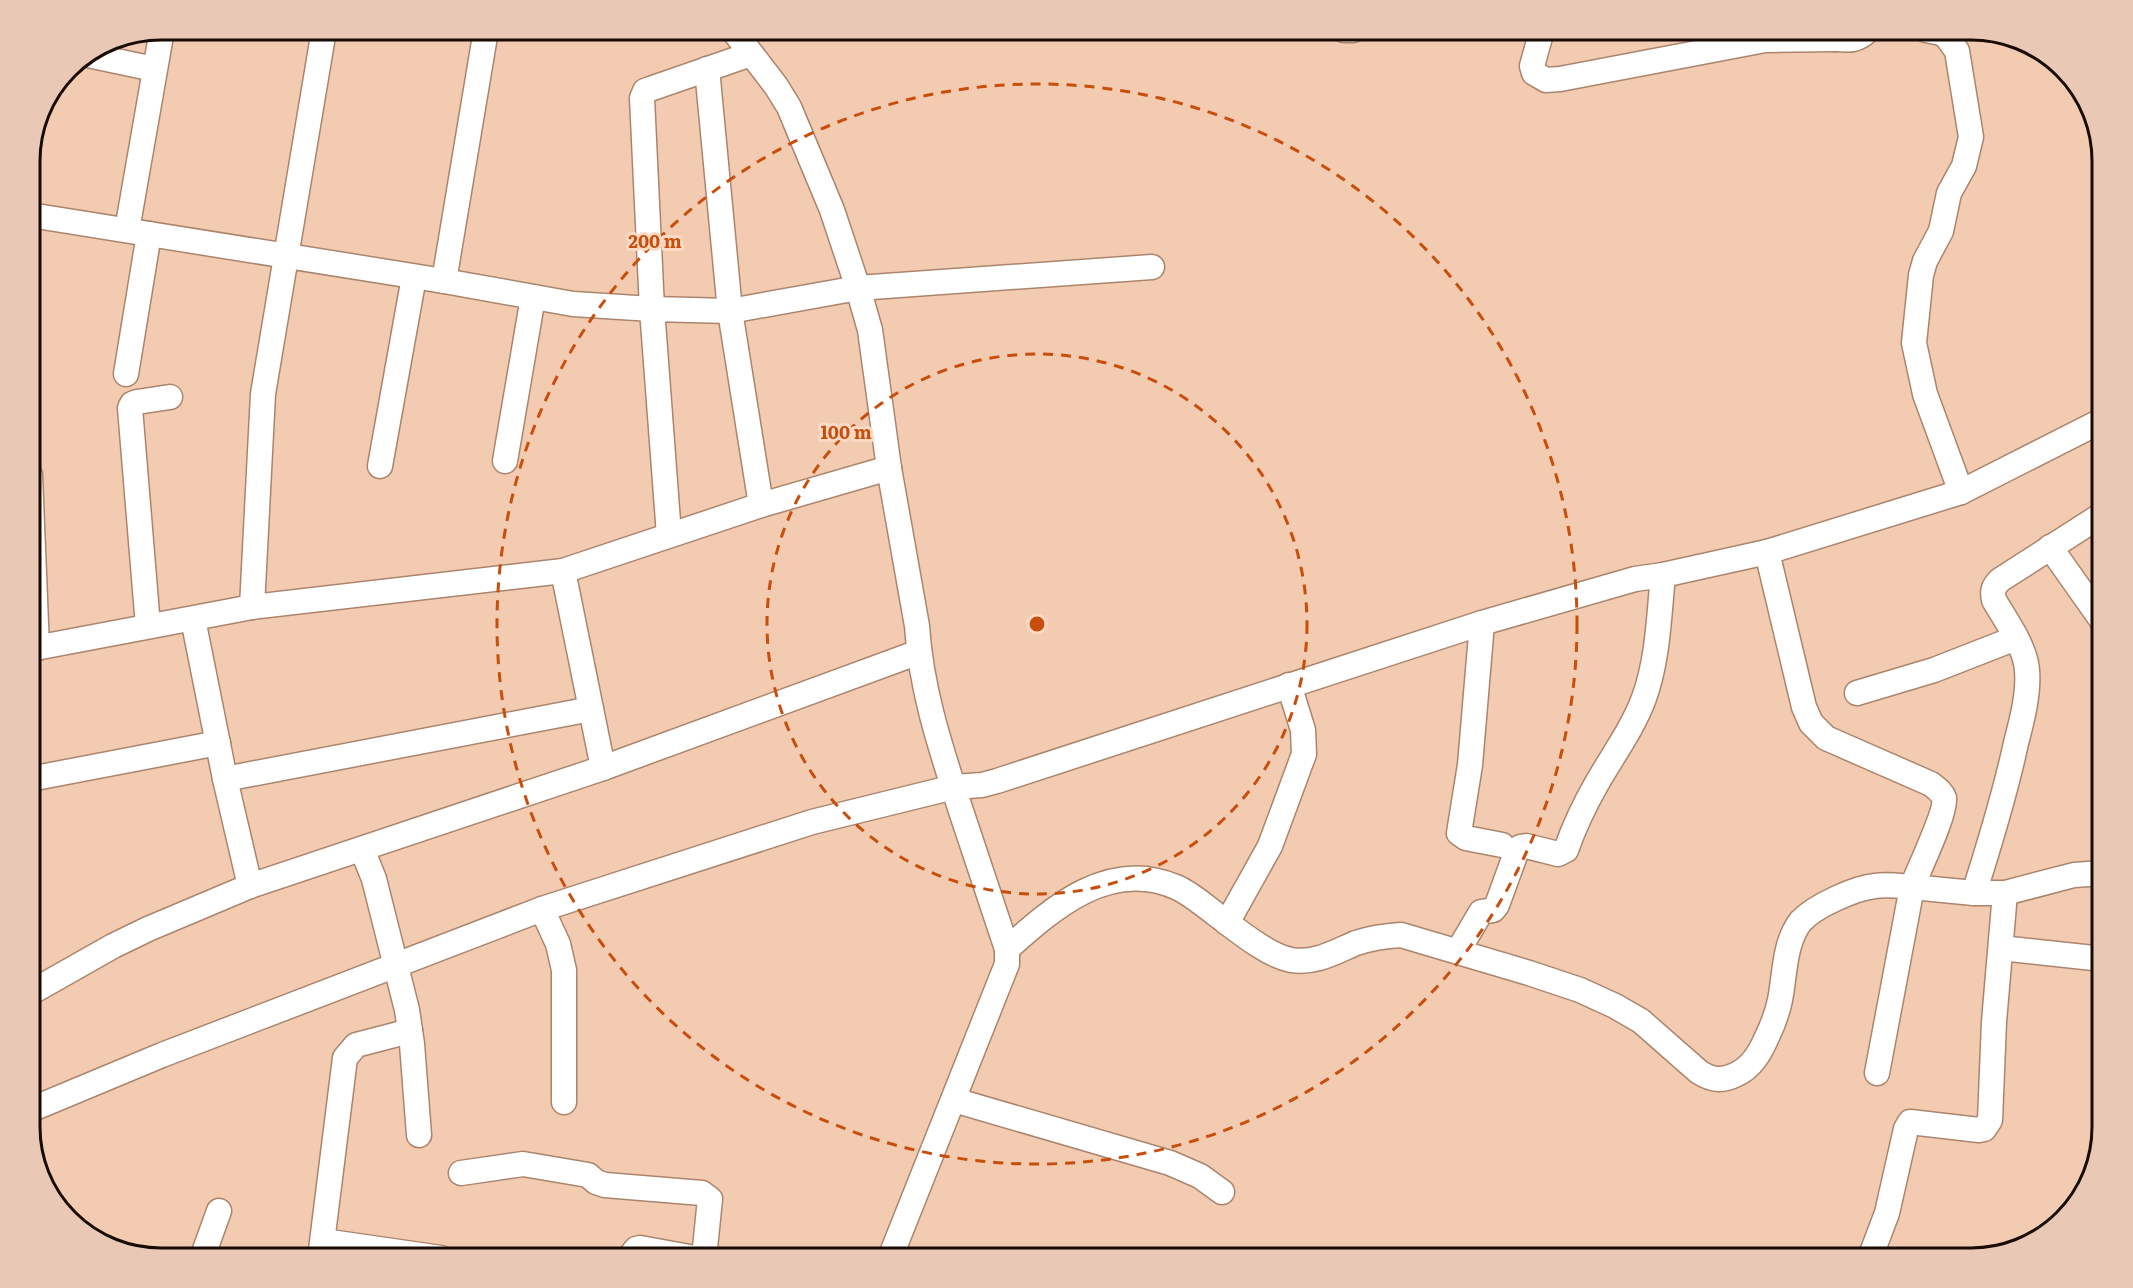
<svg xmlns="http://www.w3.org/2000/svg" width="2133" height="1288" viewBox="0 0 2133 1288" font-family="Literata,serif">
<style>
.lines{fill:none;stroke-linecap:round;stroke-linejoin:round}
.minor-casing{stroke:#aa856d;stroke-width:27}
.minor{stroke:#fff;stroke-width:24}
.ring{fill:none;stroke:#c94d0b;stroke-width:3;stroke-dasharray:10 8}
.rim{fill:none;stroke:#180b04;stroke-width:3}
.centre{fill:#c94d0b;stroke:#fbdac5;stroke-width:3}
.ring-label{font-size:18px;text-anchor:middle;font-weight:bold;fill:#c94d0b;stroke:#fbdac5;stroke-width:6;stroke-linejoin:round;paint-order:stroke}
</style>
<rect width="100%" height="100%" fill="#f3cbb1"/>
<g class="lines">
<defs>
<g id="minor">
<path d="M733,30L776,86L789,107L832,210L858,288L870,330L889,468L917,626C921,689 940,746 959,805C975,853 991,901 1007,949V964L890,1258"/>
<polyline points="1344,30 1353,30"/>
<polyline points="1542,30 1532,66 1534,73 1546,80 1560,79 1765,40 1835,39 1835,30"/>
<polyline points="1926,30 1941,33 1947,37 1957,51 1971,137 1964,166 1949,193 1941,231 1925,261 1921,275 1914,343 1925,394 1961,492"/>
<path d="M1835,39C1849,40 1858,41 1868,30"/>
<polyline points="88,55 154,69"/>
<polyline points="707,69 730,311 761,505"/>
<polyline points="30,215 444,281 573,304 652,309 730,311 858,288 1152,267"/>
<polyline points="127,230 162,30"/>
<polyline points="444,281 486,30"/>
<polyline points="126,374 149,234"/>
<polyline points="505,461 533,297"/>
<polyline points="380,466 414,277"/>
<polyline points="30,475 37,648"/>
<polyline points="669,535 652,309 642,98 645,91 650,89 751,54"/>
<polyline points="2050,547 2103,622"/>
<path d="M1767,552L1804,707L1811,723L1826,738L1931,784C1936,788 1942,792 1944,798C1947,811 1918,871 1912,887L1974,893H2005L2074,875L2103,873"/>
<polyline points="563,571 603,768"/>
<polyline points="252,607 263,394 324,30"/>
<polyline points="193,619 225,779 250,886"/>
<polyline points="1482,623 1470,765 1459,833 1466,838 1502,845"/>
<polyline points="148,626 130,408 132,404 137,402 170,397"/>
<polyline points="30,649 252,607 563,571 761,505 889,468"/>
<polyline points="1857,693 1934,670 2016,638"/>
<polyline points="30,779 218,743"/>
<polyline points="225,779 591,709"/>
<polyline points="362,849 374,879 407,1010 412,1044 419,1135"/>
<path d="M1974,893C1990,843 2005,794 2016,743C2022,720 2029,694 2027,670C2025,646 2006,621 1994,600C1992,591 1993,587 2000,580L2103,514"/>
<polyline points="542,909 558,944 564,970 564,1102"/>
<polyline points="1227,923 1270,846 1304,754 1303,730 1289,685"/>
<polyline points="2001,948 2103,959"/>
<path d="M1007,949C1053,908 1109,858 1176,887C1190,893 1205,906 1217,915C1237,930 1267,955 1291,960C1315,964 1335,952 1356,943C1371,938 1385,936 1401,935L1529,973L1580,990L1615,1006L1641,1021L1699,1072C1713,1081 1723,1081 1737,1074C1752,1067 1760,1053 1766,1039C1772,1027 1777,1014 1780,1000C1785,975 1784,942 1801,921C1815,906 1855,888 1875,886C1887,884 1900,886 1912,887L1877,1073"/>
<path d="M1458,951L1481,912L1493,910L1497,905L1517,850L1520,847L1526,846L1558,854L1566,850C1574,827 1585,804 1597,783C1613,755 1633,728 1644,698C1658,660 1659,615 1663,575L1767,552L1961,492L2103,420"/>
<polyline points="30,993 113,946 148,929 250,886 603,768 919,652"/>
<polyline points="954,1100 1170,1163 1200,1176 1222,1192"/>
<polyline points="30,1110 162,1055 542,909 812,822 954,787 982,785 997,781 1482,623 1635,579 1663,575"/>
<polyline points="461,1173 523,1164 588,1175 596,1182 605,1185 702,1193 710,1199 704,1258"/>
<polyline points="323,1241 441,1258"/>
<polyline points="202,1258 219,1211"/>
<polyline points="320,1258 345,1058 356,1045 410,1031"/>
<polyline points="629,1258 636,1249 640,1248 695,1258"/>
<polyline points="1870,1258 1887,1213 1906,1129 1910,1122 1979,1130 1984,1129 1990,1120 1994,1022 2005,893"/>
</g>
</defs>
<!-- minor casing -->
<use href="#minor" class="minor-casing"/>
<!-- minor -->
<use href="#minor" class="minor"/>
</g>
<!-- distance rings -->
<g class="ring">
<circle cx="1037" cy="624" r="270"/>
<circle cx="1037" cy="624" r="540"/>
</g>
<!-- crop -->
<path d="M0 0H2133V1288H0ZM161 40H1971A121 121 0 0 1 2092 161V1127A121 121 0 0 1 1971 1248H161A121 121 0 0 1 40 1127V161A121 121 0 0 1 161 40Z" fill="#e9c9b6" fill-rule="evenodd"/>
<path class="rim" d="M161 40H1971A121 121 0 0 1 2092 161V1127A121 121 0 0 1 1971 1248H161A121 121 0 0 1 40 1127V161A121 121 0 0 1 161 40Z"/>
<circle cx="1037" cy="624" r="9" class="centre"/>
<g class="ring-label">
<text x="655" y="248">200 m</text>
<text x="846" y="439">100 m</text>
</g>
</svg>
